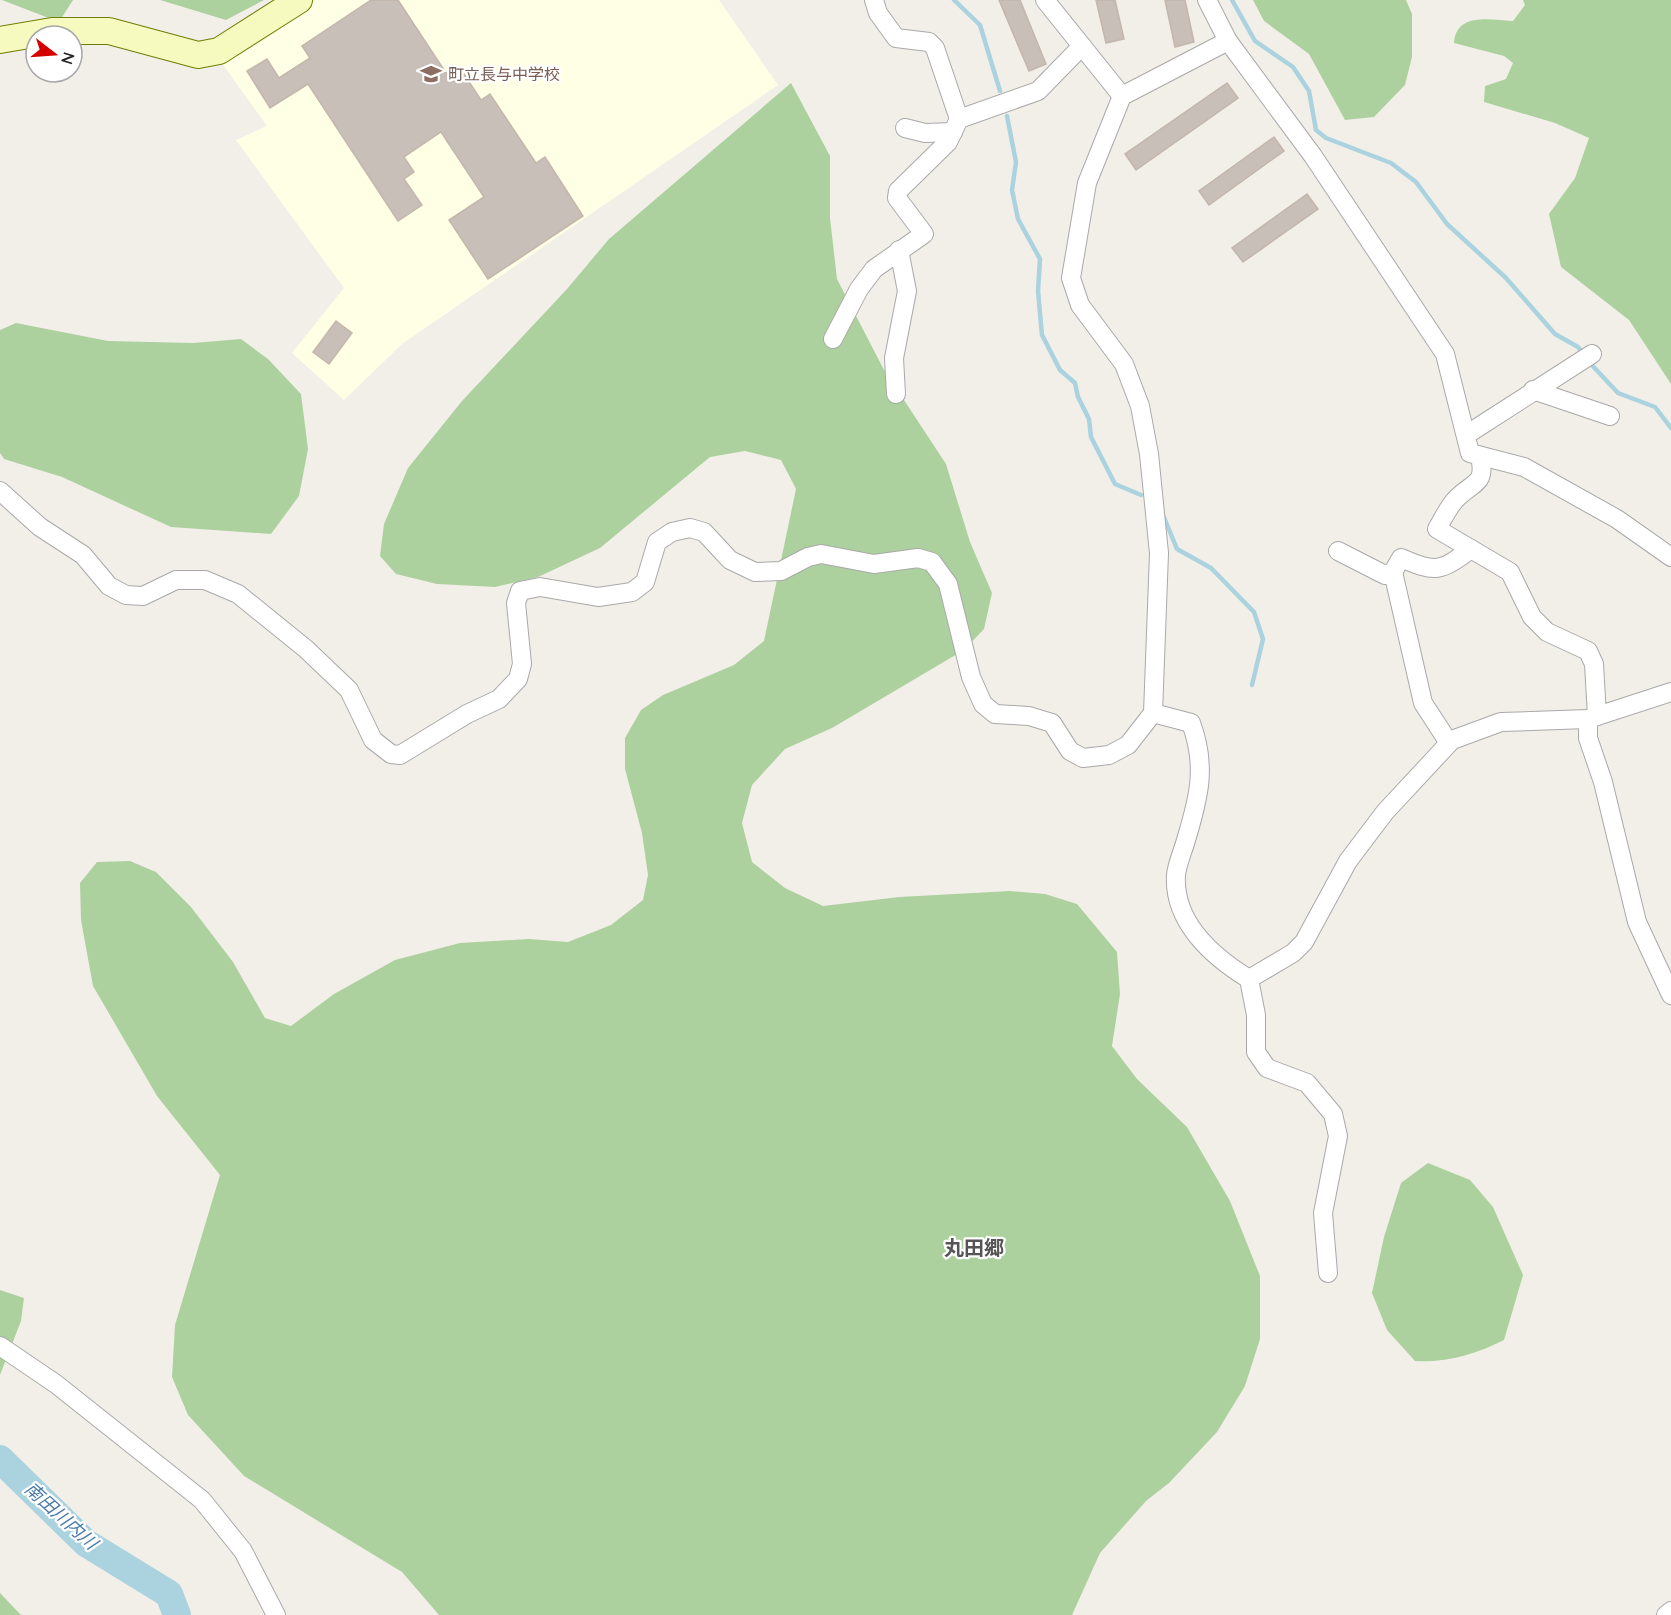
<svg xmlns="http://www.w3.org/2000/svg" width="1671" height="1615" viewBox="0 0 1671 1615" font-family="Quicksand,'Noto Sans JP',sans-serif">
<style>
.education{fill:#ffffe5}
.forest{fill:#add19e}
.lines{fill:none;stroke-linecap:round;stroke-linejoin:round}
.stream{stroke:#aad3df;stroke-width:4.5}
.river{stroke:#aad3df;stroke-width:28}
.building{fill:#c7bfb8;stroke:#c4b6ab;stroke-width:1.5}
.street-casing{stroke:#a9a9a9;stroke-width:20}
.secondary-casing{stroke:#707d05;stroke-width:28}
.street{stroke:#fff;stroke-width:18}
.secondary{stroke:#f7fabf;stroke-width:26}
.labels{text-anchor:middle;stroke-width:4.5;stroke-linejoin:round;paint-order:stroke}
.education-label{font-size:16px;fill:#785e54;stroke:#fff;text-anchor:start}
.water-label{font-size:18px;font-style:italic;fill:#4a7aab;stroke:#fff}
.quarter-label{font-size:20px;font-weight:bold;fill:#555;stroke:#fff}
</style>
<rect width="100%" height="100%" fill="#f2efe9"/>
<!-- education -->
<polygon class="education" points="316,0 719,0 778,85 402,344 344,400 292,353 344,288 236,140 267,126 219,59 279,25"/>
<!-- forest -->
<g class="forest">
<polygon points="2,0 73,0 59,22"/>
<polygon points="160,0 264,0 226,20"/>
<polygon points="1253,0 1406,0 1412,14 1412,57 1405,85 1374,117 1345,120 1309,54 1264,21"/>
<path d="M1523,0H1671V384L1629,320L1561,267L1549,214L1575,178L1589,138L1555,123L1484,102L1485,86L1506,79L1513,63L1504,56L1454,43C1456,12 1491,20 1513,21L1525,5Z"/>
<polygon points="791,83 830,156 830,218 837,279 883,368 946,464 970,542 992,593 984,629 964,650 832,728 785,749 752,785 742,823 752,862 785,888 823,906 899,897 1010,891 1045,894 1077,904 1117,952 1120,994 1112,1046 1137,1079 1187,1127 1230,1201 1260,1276 1260,1339 1245,1386 1217,1432 1169,1483 1146,1501 1100,1553 1072,1615 439,1615 402,1572 244,1476 188,1415 172,1377 175,1325 220,1175 157,1096 93,986 81,920 80,883 97,862 130,861 156,872 191,907 233,962 265,1018 291,1026 334,994 395,960 460,943 529,939 568,942 611,925 643,900 648,875 642,833 625,769 625,738 641,710 663,695 734,665 764,641 796,489 781,460 745,451 710,457 600,548 538,577 495,587 437,584 396,574 380,556 384,524 408,468 462,401 567,289 609,239"/>
<polygon points="16,323 108,341 193,343 241,339 268,359 301,394 308,449 299,496 271,534 171,527 62,477 4,459 0,453 0,330"/>
<path d="M1428,1163L1470,1180L1493,1207L1523,1275L1504,1340C1477,1354 1445,1363 1415,1361L1387,1330L1372,1293L1384,1237L1401,1183Z"/>
<polygon points="0,1290 24,1298 21,1321 0,1375"/>
<polygon points="0,1593 21,1615 0,1615"/>
</g>
<g class="lines">
<!-- stream -->
<g class="stream">
<polyline points="954,0 980,25 1000,91"/>
<polyline points="1232,0 1255,41 1293,67 1309,91 1316,130 1326,138 1391,163 1416,182 1447,224 1506,278 1555,334 1578,347 1584,355"/>
<polyline points="1007,116 1016,162 1012,190 1018,219 1040,259 1038,291 1042,335 1060,370 1075,383 1078,397 1089,419 1091,437 1115,484 1141,495"/>
<polyline points="1589,362 1618,393 1655,407 1671,428"/>
<polyline points="1163,515 1177,549 1211,568 1254,612 1263,639 1252,685"/>
</g>
<!-- river -->
<polyline class="river" points="0,1459 86,1543 169,1594 177,1615"/>
</g>
<!-- building -->
<g class="building">
<polygon points="371,0 398,0 452,82 464,74 481,100 490,94 536,163 545,157 583,216 488,279 449,220 484,197 441,132 404,157 414,172 404,179 422,205 398,221 308,84 270,108 247,71 267,59 279,78 310,58 302,46"/>
<polygon points="999,0 1020,0 1046,64 1029,71"/>
<polygon points="1096,0 1115,0 1124,39 1106,43"/>
<polygon points="1165,0 1185,0 1194,42 1175,47"/>
<polygon points="1227,83 1238,98 1136,170 1125,154"/>
<polygon points="1274,137 1284,151 1209,205 1199,191"/>
<polygon points="1307,194 1318,209 1243,262 1232,248"/>
<polygon points="336,321 352,333 329,364 313,352"/>
</g>
<g class="lines">
<defs>
<g id="street">
<polyline points="874,0 878,13 896,38 929,42 935,48 959,119"/>
<polyline points="1045,0 1122,96"/>
<polyline points="1207,0 1228,41 1313,156 1445,354 1470,453 1524,467 1617,519 1671,557"/>
<polyline points="905,128 925,133 953,132"/>
<polyline points="833,339 859,289 874,269 924,234 897,198 898,191 948,142 959,119 1038,91 1082,46"/>
<polyline points="1533,390 1610,416"/>
<polyline points="896,394 894,358 907,291 899,250"/>
<polyline points="1466,435 1592,354"/>
<polyline points="0,491 40,527 83,555 109,586 126,595 143,596 176,580 205,580 238,594 306,649 349,690 373,740 391,754 400,755 467,714 499,699 518,679 522,664 516,603 520,591 540,587 598,597 632,592 645,582 657,542 672,532 690,528 704,532 730,560 755,572 781,571 808,557 821,554 874,564 918,558 932,562 948,584 971,677 983,704 995,714 1029,716 1052,723 1070,751 1083,758 1109,755 1128,745 1153,713 1159,553 1149,454 1140,406 1124,364 1080,305 1071,278 1087,183 1122,96 1228,41"/>
<path d="M1471,549L1437,529C1443,519 1449,505 1458,497C1475,481 1486,484 1480,456"/>
<path d="M1338,551L1385,575L1393,572L1401,558C1436,573 1440,572 1471,549L1510,572L1532,617L1547,632L1588,651L1594,664L1597,716"/>
<polyline points="1393,572 1423,703 1449,743"/>
<path d="M1153,713L1191,723C1207,766 1199,797 1186,840C1183,851 1177,864 1176,875C1173,922 1213,957 1249,979L1256,1015V1052L1267,1068L1307,1083L1333,1114L1338,1136L1323,1213L1328,1273"/>
<polyline points="1588,719 1588,738 1603,782 1637,922 1671,995"/>
<polyline points="1249,979 1293,953 1304,942 1348,861 1385,812 1452,740 1501,722 1588,719 1671,692"/>
<polyline points="0,1346 56,1384 202,1500 243,1551 276,1615"/>
<polyline points="1666,1615 1671,1611"/>
</g>
<polyline id="secondary" points="0,40 52,31 109,31 198,55 219,51 299,0"/>
</defs>
<!-- street casing -->
<use href="#street" class="street-casing"/>
<!-- secondary casing -->
<use href="#secondary" class="secondary-casing"/>
<!-- street -->
<use href="#street" class="street"/>
<!-- secondary -->
<use href="#secondary" class="secondary"/>
</g>
<!-- icons -->
<defs>
<symbol id="school-bare" viewBox="-9 -9 18 18"><path d="M0-5L7-2L0 1L-7-2ZM-4 1L0 2.5L4 1V4Q0 6-4 4Z" fill="#8d6e63" stroke="#fff" stroke-width="2.5" paint-order="stroke"/></symbol>
</defs>
<g fill-rule="evenodd">
<use href="#school-bare" x="416" y="59" width="30" height="30"/>
</g>
<g class="labels">
<!-- education labels -->
<g class="education-label">
<text x="448" y="80">町立長与中学校</text>
</g>
<!-- water labels -->
<g class="water-label">
<text transform="translate(61 1516) rotate(42)" y="6">南田川内川</text>
</g>
<!-- quarter labels -->
<g class="quarter-label">
<text x="974" y="1255">丸田郷</text>
</g>
</g>
<!-- north arrow -->
<g transform="translate(54 54) rotate(107)"><circle r="28" fill="#ffffff" stroke="#a7a7a7" stroke-width="1.5"/>
<path d="M0-4.5L10 22L0 15L-10 22Z" fill="#d40000"/>
<text y="-9" font-size="16" font-weight="bold" text-anchor="middle" fill="#222222">N</text>
</g>
</svg>
